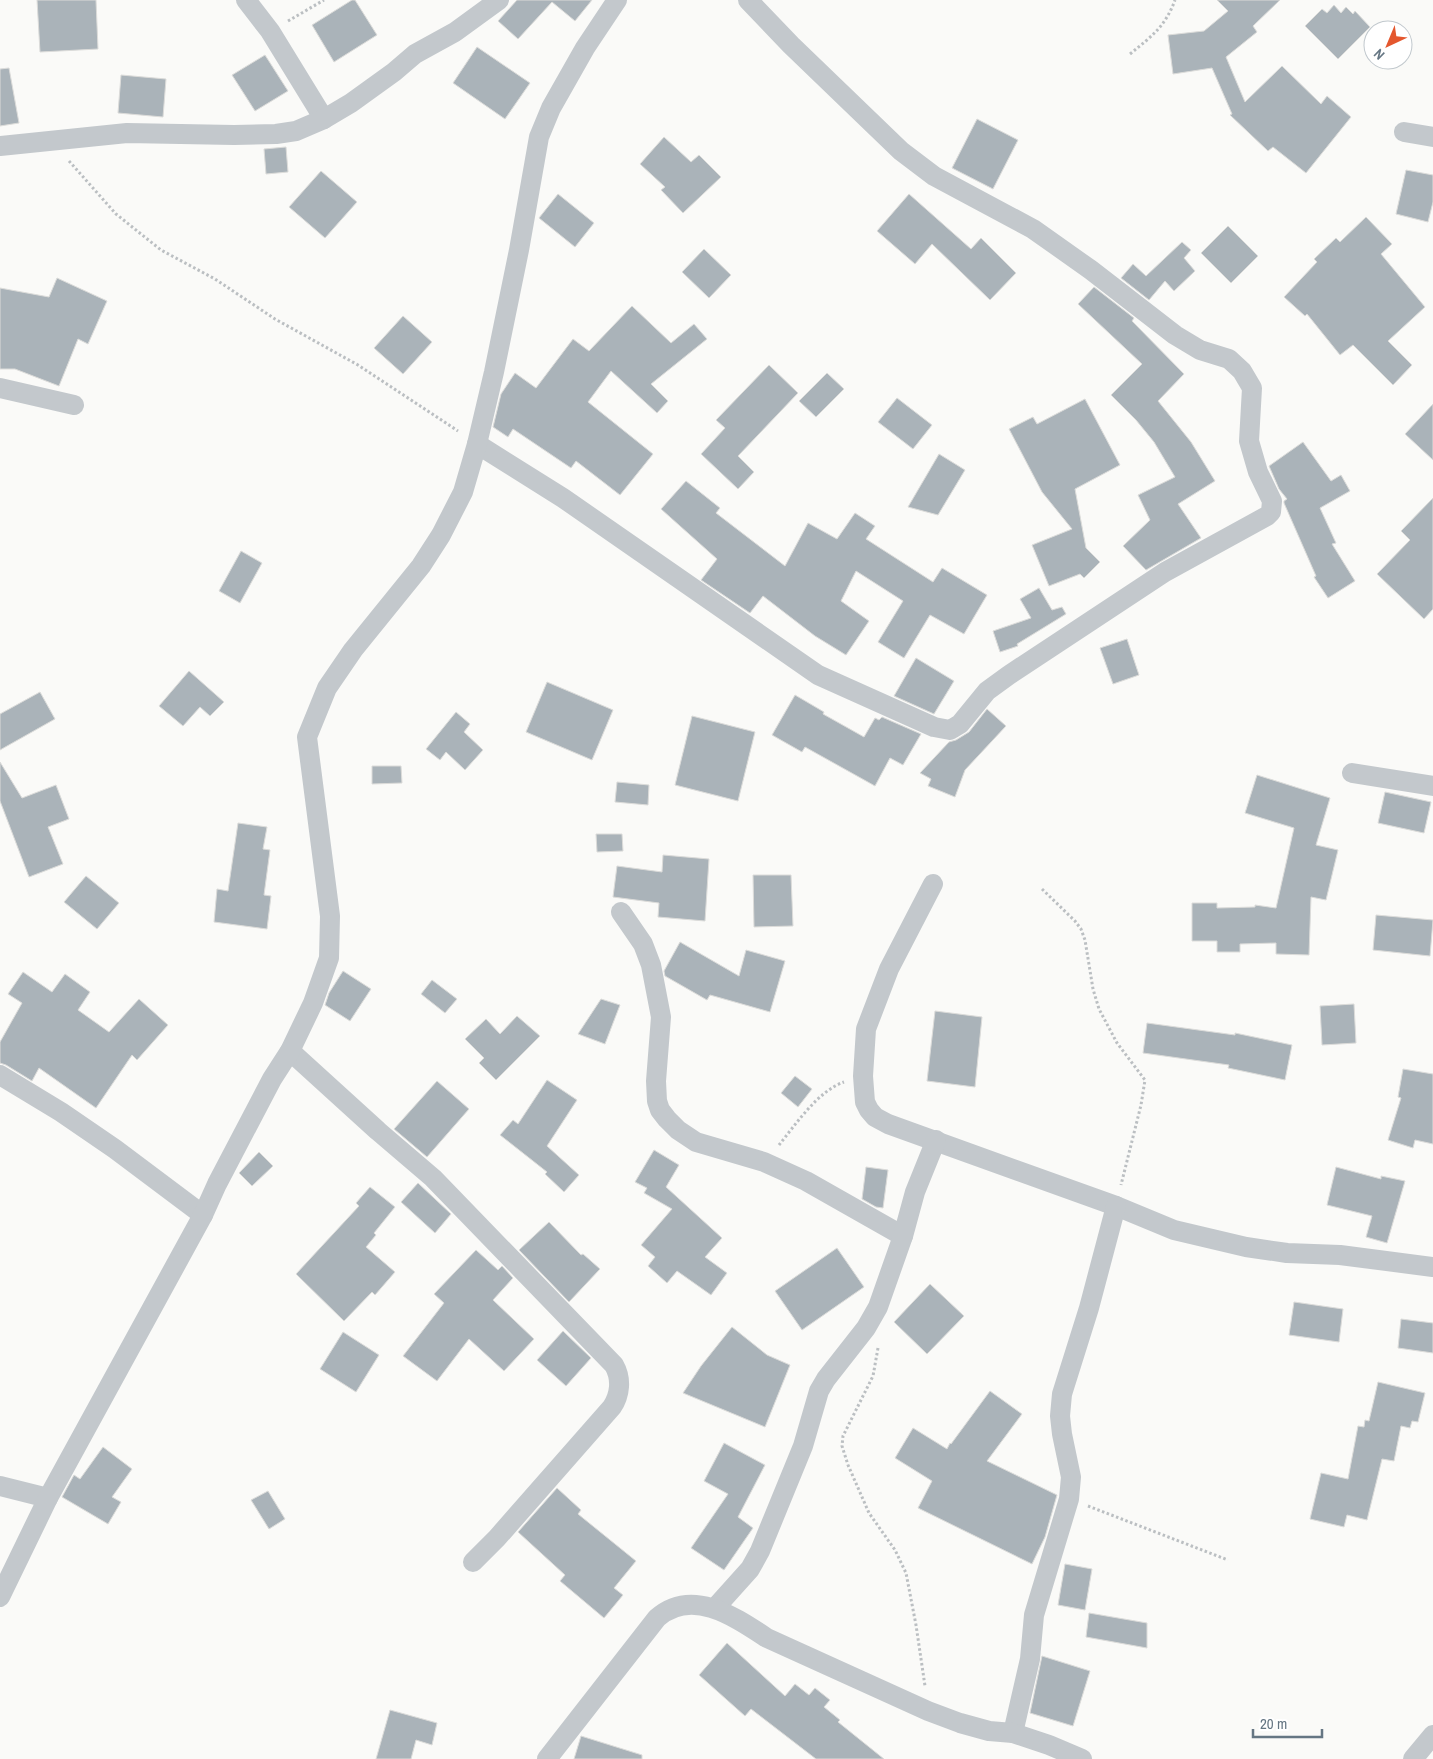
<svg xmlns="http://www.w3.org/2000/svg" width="1433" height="1759" viewBox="0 0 1433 1759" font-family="'Archivo Narrow',sans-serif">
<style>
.building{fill:#aab3b9;stroke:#dcdcda}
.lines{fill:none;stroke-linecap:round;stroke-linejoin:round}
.path{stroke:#bbbfc2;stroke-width:3;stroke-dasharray:2.5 2.5;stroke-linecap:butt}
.minor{stroke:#c3c8cc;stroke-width:20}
</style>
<rect width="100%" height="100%" fill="#fafaf8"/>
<!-- building -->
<g class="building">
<polygon points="37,0 96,0 98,49 40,52"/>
<polygon points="352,0 355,0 377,35 334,62 312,25"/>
<polygon points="517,0 592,0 575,21 552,2 518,39 498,21"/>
<polygon points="1217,0 1280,0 1253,26 1257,32 1226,57 1245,102 1282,66 1321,104 1327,96 1351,117 1306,173 1273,147 1268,151 1230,115 1232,114 1212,68 1173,74 1168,35 1204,31 1228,11"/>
<polygon points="1334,5 1341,13 1346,7 1353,14 1355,11 1370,27 1338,59 1305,26 1322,9 1327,13"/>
<polygon points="477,47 530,83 505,119 453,83"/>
<polygon points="265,55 288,91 255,111 232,75"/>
<polygon points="9,68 19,123 0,126 0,69"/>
<polygon points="121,75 166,79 163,117 118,113"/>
<polygon points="977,119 1018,140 993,189 952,168"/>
<polygon points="664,137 691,162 699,155 721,177 683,213 661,190 665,187 640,164"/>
<polygon points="286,147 288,172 266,174 264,149"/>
<polygon points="1406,170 1433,175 1433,202 1428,222 1396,214"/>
<polygon points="321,171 357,202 325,238 289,207"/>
<polygon points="558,194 594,223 575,247 539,218"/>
<polygon points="909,194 971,249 981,238 1016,273 990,300 932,244 915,264 877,231"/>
<polygon points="1366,217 1392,244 1381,254 1425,307 1388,341 1412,365 1393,385 1353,345 1340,355 1307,314 1305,316 1284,297 1317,262 1314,259 1336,238 1340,242"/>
<polygon points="1228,226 1258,256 1231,283 1201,253"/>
<polygon points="1182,242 1191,250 1184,258 1195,271 1174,291 1165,281 1149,300 1121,278 1133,264 1146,276"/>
<polygon points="704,249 731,275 709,298 682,272"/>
<polygon points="57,278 107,301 88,344 78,339 59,386 15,369 0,369 0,288 49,297"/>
<polygon points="1094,287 1134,318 1132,321 1184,374 1158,401 1191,442 1215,481 1178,504 1201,538 1146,570 1123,546 1150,520 1138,495 1175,477 1154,442 1136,420 1111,395 1142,364 1078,304"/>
<polygon points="632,306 671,343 694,324 707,339 651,384 668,401 657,413 611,371 588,402 653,454 620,495 576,461 571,468 513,429 508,437 493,427 501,394 515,373 536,388 573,339 589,351"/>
<polygon points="403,316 432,342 403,374 374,348"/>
<polygon points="769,365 798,393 738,456 754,472 738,489 701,454 725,428 716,420"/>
<polygon points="827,373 844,389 816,417 799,401"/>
<polygon points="897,398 932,425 913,449 878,422"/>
<polygon points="1085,399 1120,465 1075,489 1086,548 1100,562 1084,578 1080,574 1049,586 1032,545 1072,529 1042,492 1009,429 1033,417 1037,424"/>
<polygon points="1433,404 1433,460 1405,434"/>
<polygon points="1303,442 1331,481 1341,475 1350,491 1320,508 1336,543 1332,544 1355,581 1328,598 1314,577 1316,576 1284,503 1284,501 1287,499 1279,489 1269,466"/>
<polygon points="939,454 965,470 938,515 908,507"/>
<polygon points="686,481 720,508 716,513 785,566 808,523 837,539 855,513 875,526 866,539 933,582 942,568 987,595 964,634 930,615 904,658 878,642 903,601 856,571 841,601 869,621 846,655 815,636 763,596 750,613 701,580 717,559 661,509"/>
<polygon points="1433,498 1433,609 1424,619 1377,574 1410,540 1401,531"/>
<polygon points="241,551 262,563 240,603 219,591"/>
<polygon points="1039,588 1052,610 1062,607 1066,614 1017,644 1018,646 1000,652 993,631 1031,618 1020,599"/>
<polygon points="1127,639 1139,675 1113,684 1100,648"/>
<polygon points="916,658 954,681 934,714 894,696"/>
<polygon points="189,671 224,702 210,716 200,707 183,726 159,706"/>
<polygon points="547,682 613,710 592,760 526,732"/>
<polygon points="40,692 55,719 0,750 0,714"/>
<polygon points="795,695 824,712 823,714 864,737 875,718 879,720 882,717 921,734 903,765 890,758 875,786 805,747 802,752 772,735"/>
<polygon points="987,709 1006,726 965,770 955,797 928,786 931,779 920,773 949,742 956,740 969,732"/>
<polygon points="456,712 470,724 464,732 483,750 465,770 446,752 440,760 426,749"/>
<polygon points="692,716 755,732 738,801 675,785"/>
<polygon points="0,762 22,798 56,785 69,819 48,827 63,864 29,877 0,801"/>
<polygon points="372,766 401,766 402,783 372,784"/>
<polygon points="1257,775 1330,798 1316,845 1338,850 1326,900 1311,897 1309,955 1276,954 1276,943 1240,944 1240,952 1217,952 1217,941 1192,941 1192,903 1217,903 1217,908 1255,907 1255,905 1276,908 1294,828 1245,813"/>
<polygon points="617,782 649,785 648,805 615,802"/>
<polygon points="1385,792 1431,802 1424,833 1378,823"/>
<polygon points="238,823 267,827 263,849 270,850 264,895 271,896 267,929 214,922 217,889 228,891"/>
<polygon points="596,834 622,834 623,851 597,852"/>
<polygon points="663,855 709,859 705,921 658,917 659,903 613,897 617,866 662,872"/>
<polygon points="753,875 791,875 793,926 754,927"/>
<polygon points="86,876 119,903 97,929 64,902"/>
<polygon points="1376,915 1433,920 1430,956 1373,950"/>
<polygon points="680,942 739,976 746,950 785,961 770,1012 710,995 707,1000 665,976 664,971"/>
<polygon points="343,971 371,989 350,1021 325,1005 329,993"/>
<polygon points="23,972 52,992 65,974 90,992 78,1010 109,1032 139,999 168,1025 137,1060 132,1055 96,1108 39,1068 32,1081 6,1065 0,1063 0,1042 22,1003 8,994"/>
<polygon points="432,980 457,999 445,1013 421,994"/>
<polygon points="601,999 620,1005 605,1044 578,1034"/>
<polygon points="1354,1004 1356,1043 1322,1045 1320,1006"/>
<polygon points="935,1011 982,1017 975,1087 927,1081"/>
<polygon points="517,1016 540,1036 496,1080 479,1063 484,1058 465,1039 486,1019 500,1034"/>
<polygon points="1147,1023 1235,1035 1235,1033 1292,1045 1285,1080 1228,1068 1229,1065 1143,1053"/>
<polygon points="1403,1069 1433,1074 1433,1144 1415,1140 1413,1148 1388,1140 1401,1098 1398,1097"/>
<polygon points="795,1076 812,1089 798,1107 781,1093"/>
<polygon points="547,1080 577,1100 547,1146 579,1175 564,1192 545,1174 547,1172 500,1135 513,1120 518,1124"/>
<polygon points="437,1081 469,1109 427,1157 394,1129"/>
<polygon points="654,1150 679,1165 666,1187 722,1238 705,1257 727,1273 711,1295 677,1271 667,1283 648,1266 655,1257 641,1245 672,1209 644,1193 647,1188 635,1182"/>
<polygon points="259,1152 273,1166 252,1186 239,1173"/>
<polygon points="866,1167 888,1170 883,1208 876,1207 862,1199"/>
<polygon points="1336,1167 1381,1179 1381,1176 1405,1181 1387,1243 1366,1237 1372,1216 1327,1205"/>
<polygon points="418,1183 451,1214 435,1233 401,1202"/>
<polygon points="370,1187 395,1207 374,1233 376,1235 366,1247 395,1272 375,1295 372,1292 344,1321 296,1274 359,1206 356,1203"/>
<polygon points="549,1222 581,1255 583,1254 600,1269 569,1302 519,1250"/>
<polygon points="837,1248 864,1287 802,1330 775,1291"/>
<polygon points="476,1250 498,1270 502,1266 513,1278 493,1300 534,1339 504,1371 469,1339 437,1381 403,1356 444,1303 434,1294"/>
<polygon points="930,1284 964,1316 927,1354 894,1322"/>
<polygon points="1294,1302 1343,1309 1339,1342 1289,1335"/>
<polygon points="1401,1319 1433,1323 1433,1353 1398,1348"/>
<polygon points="732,1327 767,1355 790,1365 765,1427 683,1393 701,1366"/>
<polygon points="563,1331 591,1358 566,1386 537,1360"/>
<polygon points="343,1332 379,1355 356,1392 320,1369"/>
<polygon points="1378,1382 1425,1393 1418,1422 1412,1421 1410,1428 1401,1426 1394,1461 1382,1459 1367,1520 1347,1515 1344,1527 1310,1519 1321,1473 1348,1479 1358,1426 1364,1427 1365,1420 1369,1421"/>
<polygon points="990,1391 1022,1414 987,1461 1057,1495 1045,1537 1032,1564 918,1508 932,1481 895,1458 913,1428 947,1449 950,1443 951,1444"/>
<polygon points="724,1443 765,1465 738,1517 753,1528 724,1570 691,1548 728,1494 704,1481"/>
<polygon points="103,1447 132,1469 112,1497 121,1502 108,1524 62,1497 74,1475 80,1479"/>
<polygon points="557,1488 581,1510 578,1514 636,1561 614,1588 623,1595 604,1618 560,1581 565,1575 518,1532"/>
<polygon points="268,1491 285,1519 269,1529 251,1500"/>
<polygon points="1065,1564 1092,1569 1085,1610 1058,1605"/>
<polygon points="1089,1613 1147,1623 1147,1648 1086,1637"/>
<polygon points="727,1643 785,1696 795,1684 809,1695 815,1688 830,1700 824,1707 840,1720 838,1722 884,1759 816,1759 751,1709 745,1716 699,1675"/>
<polygon points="1042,1656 1090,1671 1073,1726 1030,1713"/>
<polygon points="390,1710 437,1723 432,1745 416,1740 411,1759 376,1759"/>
<polygon points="581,1736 642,1755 642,1759 574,1759"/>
</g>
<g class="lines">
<!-- path -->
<g class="path">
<polyline points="288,21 324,0"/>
<path d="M1130,54C1152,36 1165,27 1175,0"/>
<polyline points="69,161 116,214 161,250 215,279 275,319 358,365 458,431"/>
<polyline points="1042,889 1075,921 1081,929 1085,940 1093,989 1099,1009 1117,1043 1145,1080 1141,1105 1121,1185"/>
<path d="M779,1145C796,1124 818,1091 844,1082"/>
<polyline points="878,1348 873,1376 843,1436 842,1446 848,1465 869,1513 895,1550 906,1573 916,1625 925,1686"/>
<polyline points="1088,1506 1228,1560"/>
</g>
<!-- minor -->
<g class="minor">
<polyline points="246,0 270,31 324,119"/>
<polyline points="1404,132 1433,137"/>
<polyline points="0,146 127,133 234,135 276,134 296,131 324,119 351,103 394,72 415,54 455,32 499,0"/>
<polyline points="0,388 74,405"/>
<polyline points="477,444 563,498 818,675 934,727 950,730 960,724 987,691 1009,675 1165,572 1267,516 1271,512 1272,501 1258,472 1249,441 1252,388 1242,371 1229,359 1200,350 1175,335 1091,270 1033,229 934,176 901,151 791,45 748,0"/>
<polyline points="1352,773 1433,786"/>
<polyline points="933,884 889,969 866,1029 863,1076 865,1102 869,1110 875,1117 888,1124 1116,1206 1174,1230 1246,1247 1287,1253 1340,1255 1433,1267"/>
<polyline points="621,912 643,944 651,965 661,1017 656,1081 657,1101 660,1110 667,1119 678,1130 696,1142 764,1162 806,1181 903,1236"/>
<path d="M290,1051L378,1131L433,1178L614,1365C622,1379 620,1395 612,1407L497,1538L473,1562"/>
<polyline points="0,1075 61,1112 115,1149 203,1215"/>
<polyline points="0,1486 48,1498"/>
<polyline points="0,1597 48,1498 203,1215 217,1184 272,1079 290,1051 313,1003 329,958 330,916 307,737 327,688 353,650 421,566 441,535 463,492 477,444 494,372 519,250 539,137 551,108 585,48 617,0"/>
<polyline points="715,1608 750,1569 760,1551 803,1446 819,1391 826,1379 866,1328 878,1307 903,1236 915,1192 936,1140"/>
<polyline points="1013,1733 1030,1659 1034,1615 1069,1499 1071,1477 1062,1434 1060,1416 1062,1394 1089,1308 1116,1206"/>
<path d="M547,1759L657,1618C692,1587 735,1617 767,1638L928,1711L960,1723L989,1731L1013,1733L1049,1745L1082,1759"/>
<polyline points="1413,1759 1433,1735"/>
</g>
</g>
<!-- north arrow -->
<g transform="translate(1388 45) rotate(224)"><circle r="24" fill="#ffffff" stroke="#c1c8cd"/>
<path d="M0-4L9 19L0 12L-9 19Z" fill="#e4572e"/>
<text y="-8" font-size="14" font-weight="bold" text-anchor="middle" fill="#657683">N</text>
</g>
<!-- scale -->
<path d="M1253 1729v8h69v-8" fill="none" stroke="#657683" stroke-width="2.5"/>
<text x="1260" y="1729" font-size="15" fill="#657683" stroke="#ffffff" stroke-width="4" paint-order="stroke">20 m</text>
</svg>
